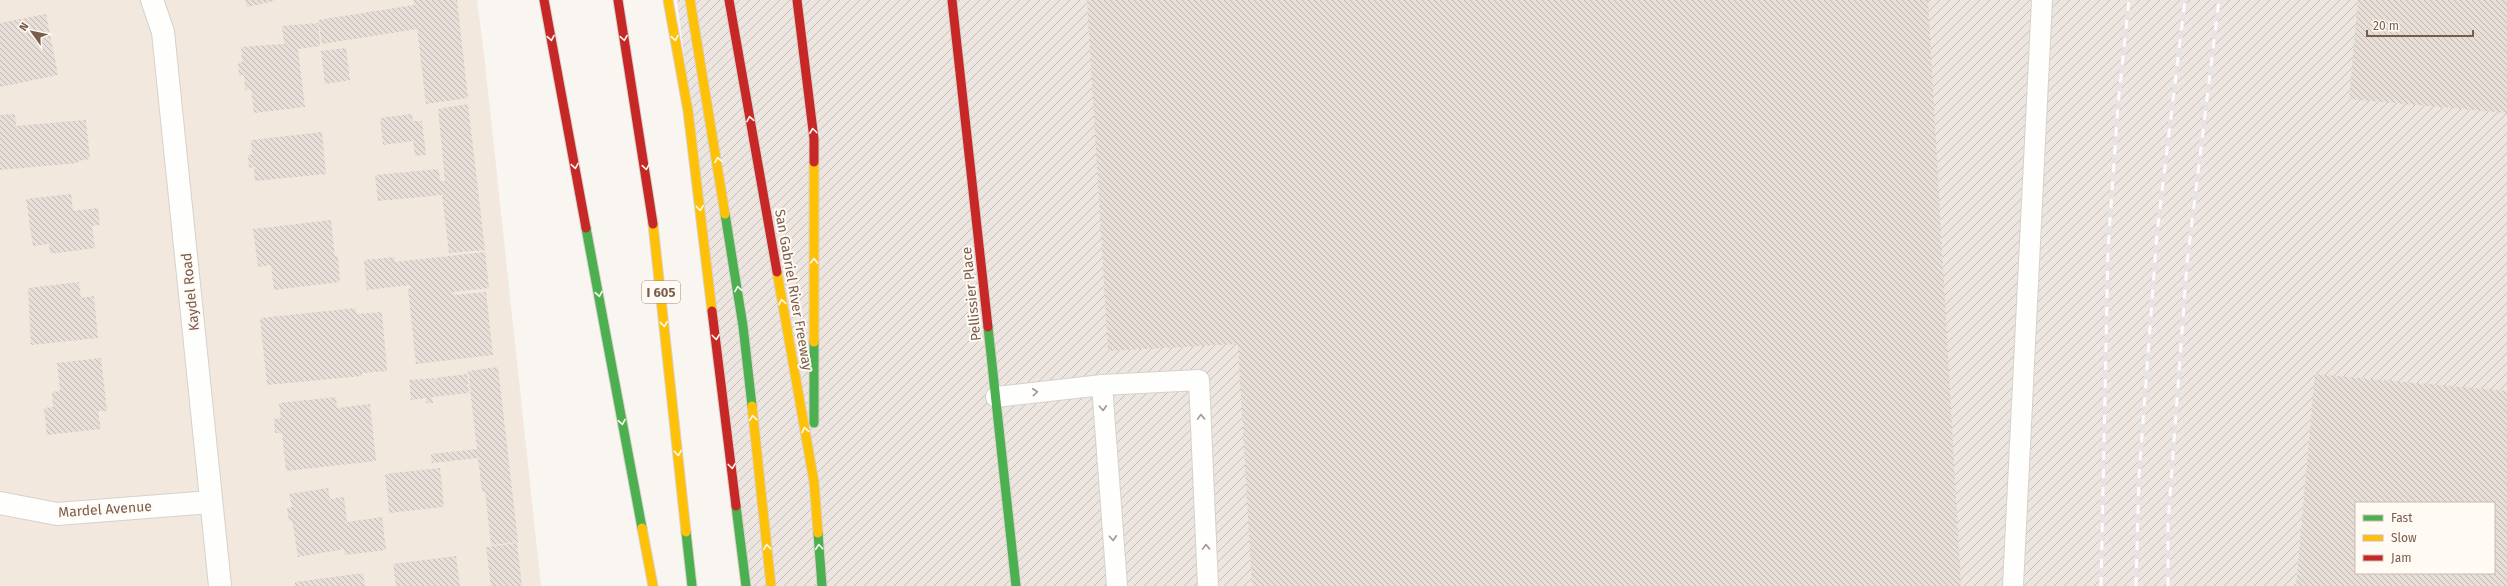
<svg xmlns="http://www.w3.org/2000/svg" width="2507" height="586" viewBox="0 0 2507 586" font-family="'Fira Sans',sans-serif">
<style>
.residential{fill:#f2e8de}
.industrial{fill:url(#industrial-furrows);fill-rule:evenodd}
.building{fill:url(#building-back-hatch);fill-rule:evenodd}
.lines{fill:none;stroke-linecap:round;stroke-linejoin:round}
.lane-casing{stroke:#d7d1cb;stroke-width:22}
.street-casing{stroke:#d7d1cb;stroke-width:24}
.fast-casing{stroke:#d9d2cb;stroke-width:11}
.slow-casing{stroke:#d9d2cb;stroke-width:11}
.jam-casing{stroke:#d9d2cb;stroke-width:11}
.lane{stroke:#fefefd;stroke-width:20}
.street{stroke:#fefefd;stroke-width:22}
.fast{stroke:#4caf50;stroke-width:9}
.slow{stroke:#ffc107;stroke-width:9}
.jam{stroke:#c62828;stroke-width:9}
.rail-casing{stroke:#e6e3e7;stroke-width:4.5}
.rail{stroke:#fffaf3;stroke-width:3;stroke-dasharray:9;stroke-linecap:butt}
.oneway{stroke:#fffaf3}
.oneway2{stroke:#a8958b}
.labels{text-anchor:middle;stroke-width:4;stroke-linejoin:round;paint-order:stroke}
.shield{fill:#fffaf3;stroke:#a28b7f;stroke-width:1}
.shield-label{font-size:13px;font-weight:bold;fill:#7a5c4d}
.street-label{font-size:14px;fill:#7a5c4d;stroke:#fffaf3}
</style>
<defs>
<pattern id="industrial-furrows" width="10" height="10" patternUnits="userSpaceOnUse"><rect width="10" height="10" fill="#ede5e0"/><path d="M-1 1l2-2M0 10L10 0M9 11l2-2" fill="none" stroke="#c5bdb8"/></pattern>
<pattern id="building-back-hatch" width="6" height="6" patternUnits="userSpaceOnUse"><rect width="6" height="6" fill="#e6ded7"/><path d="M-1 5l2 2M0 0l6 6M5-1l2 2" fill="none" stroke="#bfb7b1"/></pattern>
</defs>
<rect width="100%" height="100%" fill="#f9f5f0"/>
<!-- residential -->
<polygon class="residential" points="0,0 477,0 485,63 541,586 0,586"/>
<!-- industrial -->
<path class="industrial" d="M677,0H2507V586H751ZM2356,503H2494V573H2356Z"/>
<!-- building -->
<g class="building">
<polygon points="245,0 274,0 274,1 247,7"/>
<polygon points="414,0 457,0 468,98 426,104 417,29 322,44 318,20 414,5"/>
<polygon points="1087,0 1928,0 1961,586 1252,586 1238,344 1108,351"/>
<polygon points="2358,0 2507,0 2507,113 2349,99"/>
<polygon points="46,14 58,75 0,87 0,23"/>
<polygon points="318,23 320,46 298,49 305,107 254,113 251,89 245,90 244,75 239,76 238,63 242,62 241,47 284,44 282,26"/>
<polygon points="346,48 350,80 325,84 321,51"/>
<polygon points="468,104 485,250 449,253 442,195 378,201 375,175 439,169 440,181 445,181 438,109"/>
<polygon points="15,114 16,126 86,120 90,159 78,161 78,163 0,170 0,115"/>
<polygon points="412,114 413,121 422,121 426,155 415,156 413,141 383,145 380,118"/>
<polygon points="322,132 326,174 255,181 254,167 249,168 248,155 252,154 251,140"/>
<polygon points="71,194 73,211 98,208 100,225 92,226 95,248 50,254 49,244 33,246 26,199"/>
<polygon points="331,220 335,257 338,256 340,282 274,290 271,265 258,267 253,229"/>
<polygon points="485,252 489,288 453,292 453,295 486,292 493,355 416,364 408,289 411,288 410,285 367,290 364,260 395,257 395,262"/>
<polygon points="79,282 81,298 94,296 98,338 31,345 28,288"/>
<polygon points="356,308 356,314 382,312 387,371 362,373 362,376 267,385 260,318"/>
<polygon points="101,358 107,411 98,411 101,429 47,435 44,408 53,407 52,392 60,391 57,363"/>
<polygon points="498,367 518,542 491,545 485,491 482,492 478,458 432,463 431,454 477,449 468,371"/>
<polygon points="467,374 469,393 432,397 433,403 426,403 426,398 411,400 409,380 434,378 436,394 435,378"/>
<path d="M2315,374L2507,391V586H2296ZM2356,503H2494V573H2356Z"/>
<polygon points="336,397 337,408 370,404 376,461 286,471 282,433 275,433 274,419 281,418 279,403"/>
<polygon points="440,468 444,507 389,513 385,474"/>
<polygon points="328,488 330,499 344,497 347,522 382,517 386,550 345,555 344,549 298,557 292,520 289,521 287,508 292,507 289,494"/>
<polygon points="517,543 522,586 491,586 486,547"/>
<polygon points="456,556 460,586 396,586 393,564"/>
<polygon points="363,573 365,586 295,586 295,582"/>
</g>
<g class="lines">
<defs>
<g id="lane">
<polyline points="996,397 1102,385"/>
<polyline points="1117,586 1102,385 1199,380 1208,586"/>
<polyline points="2013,586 2042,0"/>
</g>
<g id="street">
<polyline points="152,0 163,32 220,586"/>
<polyline points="0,503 57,514 211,502"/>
</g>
<g id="fast">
<polyline points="725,214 743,326 752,406"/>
<polyline points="586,228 642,528"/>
<polyline points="988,327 1016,586"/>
<polyline points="814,342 814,423"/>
<polyline points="736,506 746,586"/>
<polyline points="686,532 692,586"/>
<polyline points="818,533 822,586"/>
</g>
<g id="slow">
<polyline points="668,0 688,111 712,311"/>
<polyline points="690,0 725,214"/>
<polyline points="814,162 814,342"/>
<polyline points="653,224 686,532"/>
<polyline points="777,272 814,482 818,533"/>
<polyline points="752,406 771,586"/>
<polyline points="642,528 653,586"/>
</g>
<g id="jam">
<polyline points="544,0 586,228"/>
<polyline points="618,0 653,224"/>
<polyline points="729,0 777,272"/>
<polyline points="797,0 814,139 814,162"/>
<polyline points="952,0 988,327"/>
<polyline points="712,311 736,506"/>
</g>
</defs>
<!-- lane casing -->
<use href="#lane" class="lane-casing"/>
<!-- street casing -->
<use href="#street" class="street-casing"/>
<!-- fast casing -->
<use href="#fast" class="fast-casing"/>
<!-- slow casing -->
<use href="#slow" class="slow-casing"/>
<!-- jam casing -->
<use href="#jam" class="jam-casing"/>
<!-- lane -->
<use href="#lane" class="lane"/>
<!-- street -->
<use href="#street" class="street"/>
<!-- fast -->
<use href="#fast" class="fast"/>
<!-- slow -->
<use href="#slow" class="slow"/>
<!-- jam -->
<use href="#jam" class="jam"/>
<defs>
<g id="rail">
<polyline points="2101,586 2108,249 2118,105 2129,0"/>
<polyline points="2136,586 2139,476 2157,233 2185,0"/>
<polyline points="2168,586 2168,523 2187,263 2219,0"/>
</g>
</defs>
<!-- rail casing -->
<use href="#rail" class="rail-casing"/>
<!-- rail -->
<use href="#rail" class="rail"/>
</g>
<!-- one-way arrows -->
<defs><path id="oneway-chevron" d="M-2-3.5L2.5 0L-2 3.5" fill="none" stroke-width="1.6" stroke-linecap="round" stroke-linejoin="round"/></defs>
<g class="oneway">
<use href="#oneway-chevron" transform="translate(551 38) rotate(80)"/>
<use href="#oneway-chevron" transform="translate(624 38) rotate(81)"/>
<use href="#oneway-chevron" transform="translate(675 38) rotate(80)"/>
<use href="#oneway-chevron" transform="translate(750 119) rotate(-100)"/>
<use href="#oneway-chevron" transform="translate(813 131) rotate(-97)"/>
<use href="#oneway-chevron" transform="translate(718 160) rotate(-99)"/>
<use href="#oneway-chevron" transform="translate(575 166) rotate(80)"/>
<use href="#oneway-chevron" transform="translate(646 167) rotate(81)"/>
<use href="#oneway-chevron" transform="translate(700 208) rotate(83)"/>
<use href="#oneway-chevron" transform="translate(814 261) rotate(-90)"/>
<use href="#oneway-chevron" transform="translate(738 289) rotate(-99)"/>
<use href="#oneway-chevron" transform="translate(599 294) rotate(80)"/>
<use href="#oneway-chevron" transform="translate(782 302) rotate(-100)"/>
<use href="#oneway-chevron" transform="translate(664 324) rotate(84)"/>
<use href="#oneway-chevron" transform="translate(716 337) rotate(83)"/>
<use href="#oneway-chevron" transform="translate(753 418) rotate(-96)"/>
<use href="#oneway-chevron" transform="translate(622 422) rotate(80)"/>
<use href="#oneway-chevron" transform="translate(805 430) rotate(-100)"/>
<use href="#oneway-chevron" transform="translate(678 453) rotate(84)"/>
<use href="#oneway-chevron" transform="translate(732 466) rotate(83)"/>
<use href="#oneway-chevron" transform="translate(767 547) rotate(-96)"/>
<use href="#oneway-chevron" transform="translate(819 547) rotate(-95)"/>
</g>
<g class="oneway2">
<use href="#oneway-chevron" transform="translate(1035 392) rotate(-6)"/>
<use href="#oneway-chevron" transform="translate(1103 408) rotate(87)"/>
<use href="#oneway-chevron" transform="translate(1201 417) rotate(-92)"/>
<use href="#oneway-chevron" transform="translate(1113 538) rotate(86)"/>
<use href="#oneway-chevron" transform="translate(1206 547) rotate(-92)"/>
</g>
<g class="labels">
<!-- shield labels -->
<rect class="shield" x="642" y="281" width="38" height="22" rx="3"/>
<g class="shield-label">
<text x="661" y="297">I 605</text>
</g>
<!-- street labels -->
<g class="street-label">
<text transform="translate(794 290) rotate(80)" y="5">San Gabriel River Freeway</text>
<text transform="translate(190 292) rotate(-96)" y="5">Kaydel Road</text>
<text transform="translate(971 294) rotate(-96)" y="5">Pellissier Place</text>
<text transform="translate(105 509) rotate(-4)" y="5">Mardel Avenue</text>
</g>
</g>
<!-- legend -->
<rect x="2355" y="502" width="140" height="72" fill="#fffaf3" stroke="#cabbb1"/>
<rect x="2363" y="515" width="20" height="6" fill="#4caf50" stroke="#cabbb1"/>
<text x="2391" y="522" font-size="12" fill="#7a5c4d">Fast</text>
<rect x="2363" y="535" width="20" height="6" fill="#ffc107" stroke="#cabbb1"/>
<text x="2391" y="542" font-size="12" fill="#7a5c4d">Slow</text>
<rect x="2363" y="555" width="20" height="6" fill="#c62828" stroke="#cabbb1"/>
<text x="2391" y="562" font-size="12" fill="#7a5c4d">Jam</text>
<!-- north arrow -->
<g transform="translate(32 32) rotate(303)" stroke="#fffaf3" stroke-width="3" paint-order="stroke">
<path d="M0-3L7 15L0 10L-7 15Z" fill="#7a5c4d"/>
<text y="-6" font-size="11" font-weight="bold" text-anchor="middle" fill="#7a5c4d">N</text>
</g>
<!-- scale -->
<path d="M2367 30v6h106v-6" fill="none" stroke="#7a5c4d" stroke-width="2"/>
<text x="2373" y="30" font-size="12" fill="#7a5c4d" stroke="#fffaf3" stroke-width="3" paint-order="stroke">20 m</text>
</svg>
